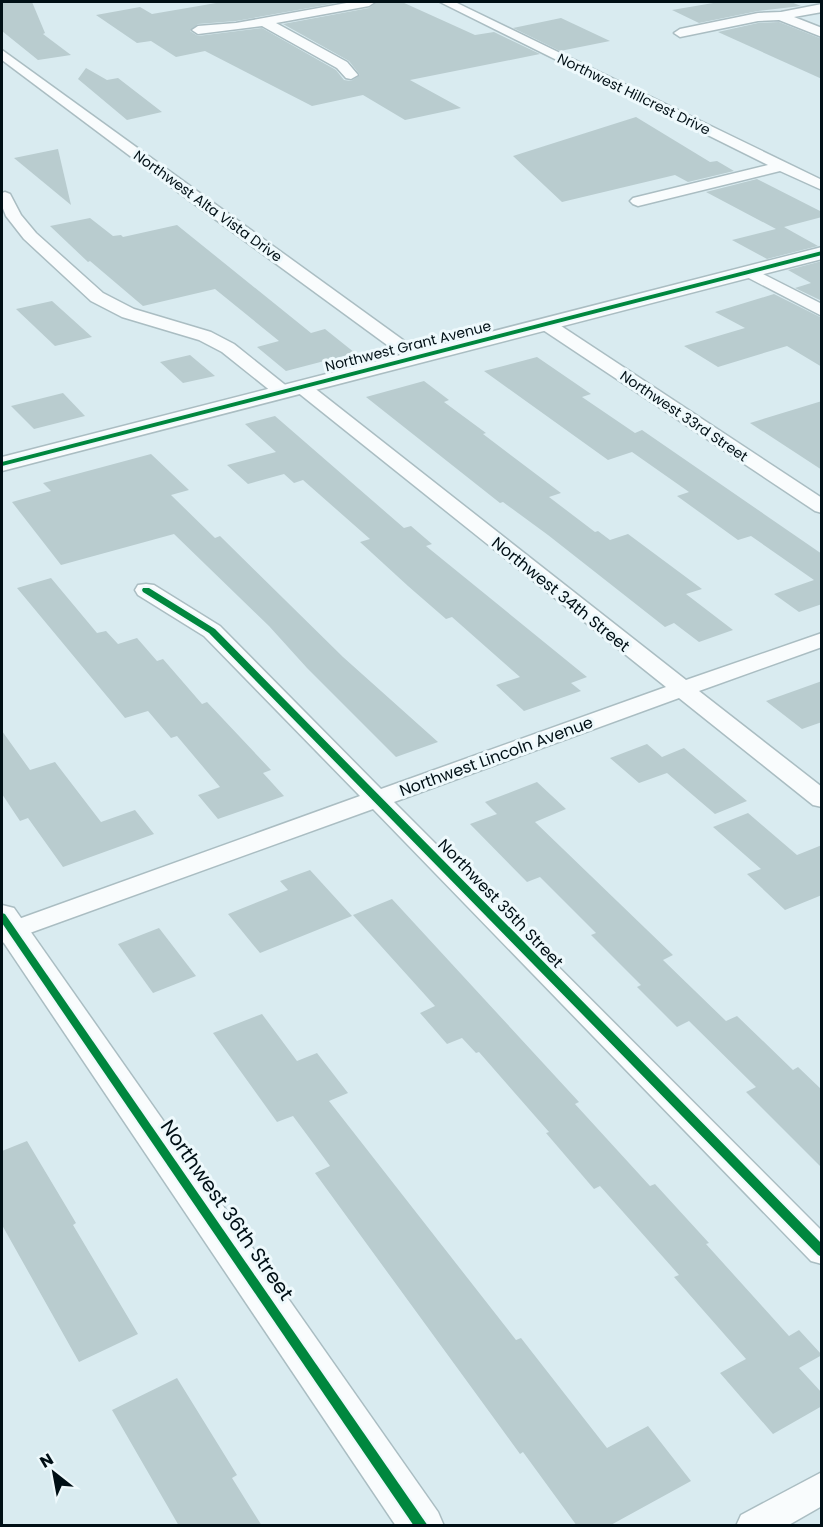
<svg xmlns="http://www.w3.org/2000/svg" width="823" height="1527" viewBox="0 0 823 1527" font-family="Poppins,sans-serif">
<style>
.building{fill:#b9cccf}
.lines{fill:none;stroke-linecap:round;stroke-linejoin:round}
.minor-casing{stroke:#aabdc2;stroke-width:3}
.tertiary-casing{stroke:#aabdc2;stroke-width:3}
.minor{fill:#f9fcfd;fill-rule:evenodd}
.tertiary{fill:#f9fcfd;fill-rule:evenodd}
.cycleway-casing{stroke:#eef9fc;stroke-width:4}
.cycleway{fill:#00873e;fill-rule:evenodd}
.labels{text-anchor:middle;stroke-width:6;stroke-linejoin:round;paint-order:stroke}
.far-street-label{font-size:14px;fill:#000f15;stroke:#eef9fc}
.street-label{font-size:16px;fill:#000f15;stroke:#eef9fc}
.near-street-label{font-size:20px;fill:#000f15;stroke:#eef9fc}
</style>
<rect width="100%" height="100%" fill="#d9ebf0"/>
<!-- building -->
<g class="building">
<polygon points="2,2 32,2 45,33 43,34 71,55 38,60 2,31"/>
<polygon points="222,2 342,2 236,21 198,24 190,31 198,36 262,28 336,70 344,80 351,81 360,75 349,61 283,24 369,8 377,2 402,2 475,35 494,32 540,54 410,80 461,108 405,120 363,95 312,106 205,51 176,57 151,41 137,43 96,15 140,7 152,14"/>
<polygon points="719,2 791,2 801,6 758,11 699,23 672,10"/>
<polygon points="561,18 610,41 560,51 513,28"/>
<polygon points="779,22 822,39 822,79 718,32 758,23"/>
<polygon points="86,68 107,80 118,78 162,112 127,120 78,79"/>
<polygon points="636,117 710,162 717,161 734,171 688,182 675,175 562,202 513,156"/>
<polygon points="58,149 71,205 14,158"/>
<polygon points="757,179 822,212 822,217 784,227 818,246 767,259 732,240 776,229 706,192"/>
<polygon points="90,218 113,236 121,235 123,237 177,225 311,333 325,329 355,353 286,371 257,347 279,341 215,289 143,306 90,261 88,262 50,226"/>
<polygon points="822,261 822,301 795,288 811,283 788,270"/>
<polygon points="774,294 822,318 822,367 787,346 718,367 684,346 745,328 715,312"/>
<polygon points="52,301 92,337 55,346 16,309"/>
<polygon points="190,355 215,376 183,383 160,362"/>
<polygon points="537,357 591,394 582,397 635,433 642,430 822,554 822,604 799,612 774,594 814,580 751,536 738,540 677,496 689,492 632,452 608,460 484,371"/>
<polygon points="424,381 449,400 444,402 486,433 483,434 561,493 549,497 595,532 598,531 610,540 628,534 702,589 686,594 733,630 699,642 674,623 665,627 548,535 503,502 500,503 366,397"/>
<polygon points="63,393 85,416 34,429 11,406"/>
<polygon points="822,401 822,470 750,423"/>
<polygon points="275,416 404,528 411,526 432,544 426,546 587,677 571,683 581,691 524,711 496,685 520,677 452,617 446,619 408,586 360,542 370,539 303,480 294,483 284,474 248,484 227,465 276,452 245,424"/>
<polygon points="151,454 189,490 171,495 215,538 220,536 343,657 438,742 396,757 307,668 269,626 174,534 61,565 12,502 51,491 43,483"/>
<polygon points="51,578 97,633 106,631 118,644 137,638 157,661 163,659 202,704 207,702 271,770 263,773 284,796 218,819 198,795 220,787 177,736 171,738 148,711 125,718 17,588"/>
<polygon points="822,681 822,722 802,729 766,701"/>
<polygon points="2,731 30,770 55,762 101,822 135,810 154,834 63,867 28,818 20,821 2,794"/>
<polygon points="647,744 662,757 684,748 747,801 715,814 667,773 639,783 610,758"/>
<polygon points="537,782 566,809 535,822 673,955 663,960 726,1021 737,1016 793,1070 798,1067 822,1090 822,1168 746,1092 756,1087 689,1021 677,1027 637,987 641,985 591,935 596,933 540,877 527,882 470,824 497,814 485,802"/>
<polygon points="748,813 797,855 822,845 822,895 785,910 747,874 761,869 713,827"/>
<polygon points="310,870 352,916 260,953 228,914 288,890 280,881"/>
<polygon points="392,899 579,1102 575,1104 650,1186 655,1184 709,1243 706,1244 789,1336 799,1330 822,1355 799,1368 822,1393 822,1406 773,1434 720,1373 746,1359 674,1277 679,1275 600,1186 594,1189 546,1133 549,1132 479,1052 476,1053 462,1038 447,1044 420,1013 435,1006 353,915"/>
<polygon points="159,928 196,976 153,993 118,944"/>
<polygon points="262,1014 297,1061 317,1053 348,1093 329,1101 516,1340 521,1338 607,1448 648,1426 691,1481 609,1526 577,1526 523,1452 520,1454 315,1173 330,1166 293,1116 277,1122 213,1033"/>
<polygon points="27,1141 76,1223 73,1225 138,1334 79,1362 2,1225 2,1151"/>
<polygon points="177,1378 237,1475 232,1478 262,1526 179,1526 112,1410"/>
</g>
<g class="lines">
<defs>
<g id="minor">
<polygon points="352,2 375,2 369,6 276,23 347,62 358,75 351,79 346,78 337,68 262,26 198,34 192,30 198,26 236,23"/>
<polygon points="440,2 455,2 822,180 822,190 780,171 638,206 633,204 630,201 633,198 768,165"/>
<polygon points="822,4 822,12 794,17 822,28 822,37 779,20 758,21 680,37 674,33 680,29 758,13 781,12"/>
<polygon points="2,50 421,353 424,357 421,361 409,361 186,198 2,60"/>
<polygon points="5,192 10,194 21,215 36,233 103,293 134,309 211,332 234,344 289,388 292,392 289,396 277,396 222,352 199,340 122,317 91,301 24,239 6,216 2,206 2,193"/>
<polygon points="749,267 822,304 822,316 743,275 741,272"/>
<polygon points="546,319 552,320 822,498 822,513 815,511 540,328 537,324 540,320"/>
<polygon points="302,382 308,383 686,680 822,633 822,647 699,691 822,787 822,807 813,805 679,698 394,802 822,1231 822,1264 811,1261 373,809 2,943 2,925 360,796 204,636 138,595 135,590 138,585 146,584 154,585 220,626 381,789 666,687 296,391 293,387 296,383"/>
<polygon points="822,1472 822,1506 787,1526 736,1526 741,1515"/>
</g>
<g id="tertiary">
<polygon points="822,247 822,259 2,471 2,457"/>
<polygon points="2,905 14,908 438,1512 444,1526 396,1526 2,940"/>
</g>
</defs>
<!-- minor casing -->
<use href="#minor" class="minor-casing"/>
<!-- tertiary casing -->
<use href="#tertiary" class="tertiary-casing"/>
<!-- minor -->
<use href="#minor" class="minor"/>
<!-- tertiary -->
<use href="#tertiary" class="tertiary"/>
<defs>
<g id="cycleway">
<polygon points="822,251 822,255 2,466 2,462"/>
<polygon points="143,588 149,588 215,629 822,1244 822,1257 818,1255 209,633 143,592 142,590"/>
<polygon points="2,913 5,914 428,1526 414,1526 2,923"/>
</g>
</defs>
<!-- cycleway casing -->
<use href="#cycleway" class="cycleway-casing"/>
<!-- cycleway -->
<use href="#cycleway" class="cycleway"/>
</g>
<g class="labels">
<!-- far-street labels -->
<g class="far-street-label">
<text transform="translate(634 94) rotate(26)" y="5">Northwest Hillcrest Drive</text>
<text transform="translate(208 206) rotate(36)" y="5">Northwest Alta Vista Drive</text>
<text transform="translate(408 346) rotate(-14)" y="5">Northwest Grant Avenue</text>
<text transform="translate(684 416) rotate(34)" y="5">Northwest 33rd Street</text>
</g>
<!-- street labels -->
<g class="street-label">
<text transform="translate(561 594) rotate(39)" y="6">Northwest 34th Street</text>
<text transform="translate(496 756) rotate(-20)" y="6">Northwest Lincoln Avenue</text>
<text transform="translate(501 903) rotate(46)" y="6">Northwest 35th Street</text>
</g>
<!-- near-street labels -->
<g class="near-street-label">
<text transform="translate(227 1210) rotate(55)" y="7">Northwest 36th Street</text>
</g>
</g>
<!-- border -->
<rect width="823" height="1527" fill="none" stroke="#000f15" stroke-width="6"/>
<!-- north arrow -->
<g transform="translate(54 1473) rotate(329)" stroke="#eef9fc" stroke-width="4.5" paint-order="stroke">
<path d="M0-4.5L10 22L0 15L-10 22Z" fill="#000f15"/>
<text y="-9" font-size="16" font-weight="bold" text-anchor="middle" fill="#000f15">N</text>
</g>
</svg>
